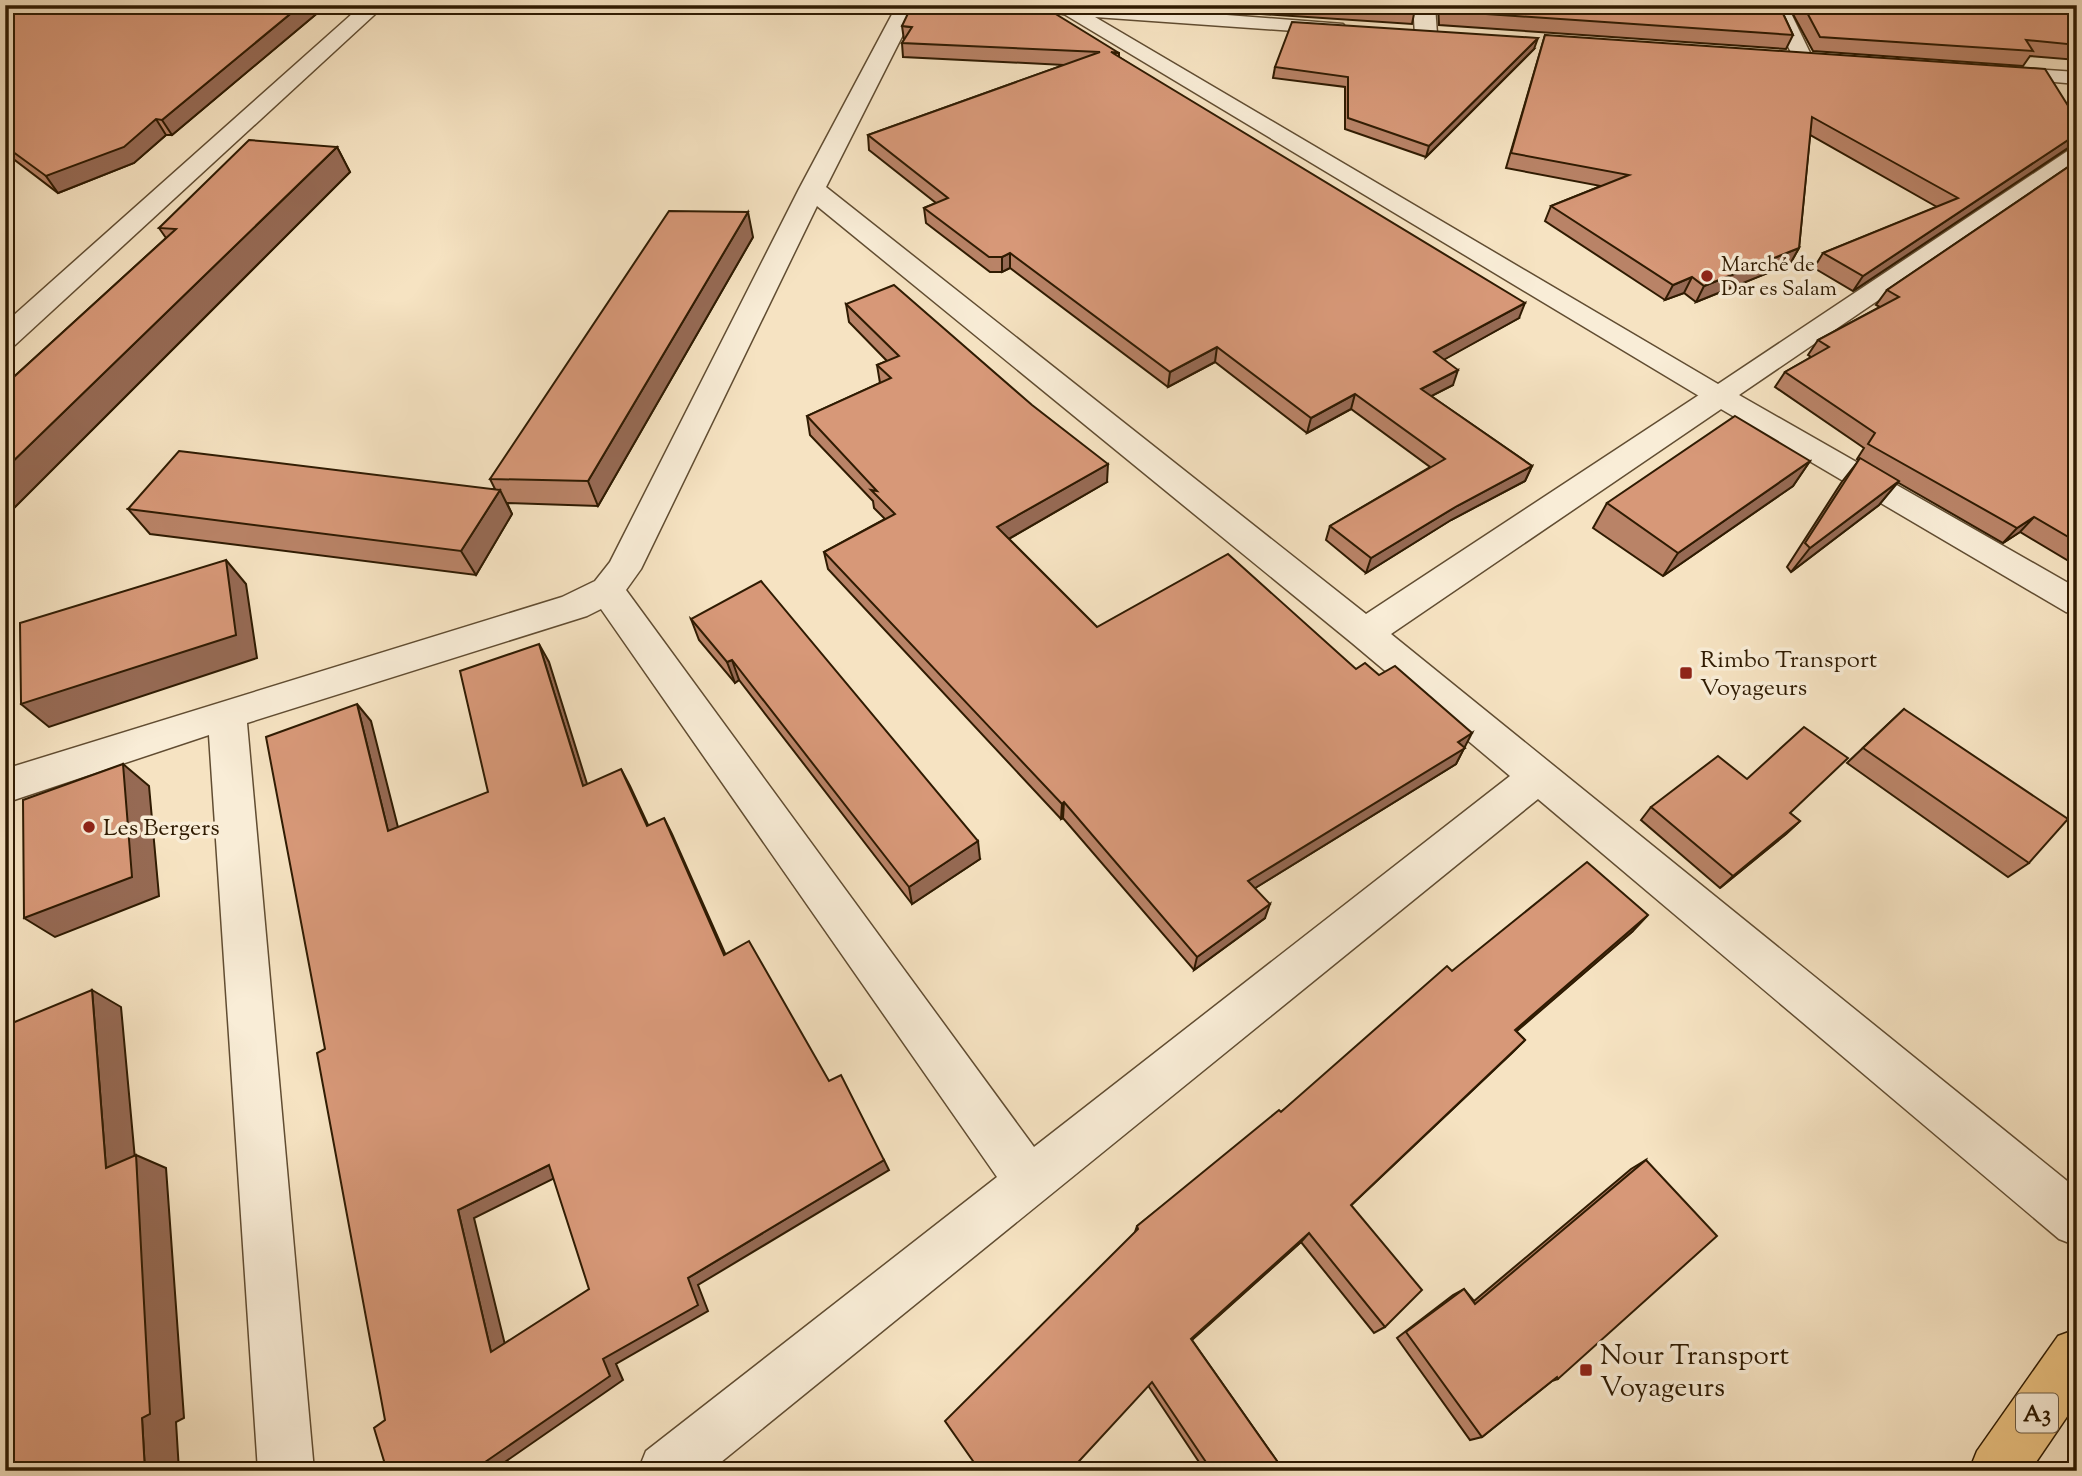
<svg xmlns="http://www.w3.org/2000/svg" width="2082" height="1476" viewBox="0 0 2082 1476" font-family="'Sorts Mill Goudy',serif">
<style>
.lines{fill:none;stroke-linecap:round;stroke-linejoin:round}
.pedestrian-casing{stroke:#614d32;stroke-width:3}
.minor-casing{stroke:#614d32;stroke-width:3}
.trunk-casing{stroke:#2f1b02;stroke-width:3}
.pedestrian{fill:#f9edd7;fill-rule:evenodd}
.minor{fill:#f9edd7;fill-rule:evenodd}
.trunk{fill:#ebc281;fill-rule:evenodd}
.wall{fill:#b98367;stroke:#2f1b02;stroke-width:2}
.shaded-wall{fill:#966a54;stroke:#2f1b02;stroke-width:2}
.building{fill:#d79878;stroke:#2f1b02;stroke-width:2;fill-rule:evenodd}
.poi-dot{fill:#8f2418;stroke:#f9edd7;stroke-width:2.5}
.labels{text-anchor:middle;stroke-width:7;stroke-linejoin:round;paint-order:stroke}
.far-poi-label{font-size:21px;fill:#2f1b02;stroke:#f9edd7;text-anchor:start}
.shield{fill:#f9edd7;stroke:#6c5a42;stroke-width:2}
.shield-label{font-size:23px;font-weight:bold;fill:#2f1b02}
.poi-label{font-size:24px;fill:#2f1b02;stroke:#f9edd7;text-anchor:start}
.near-poi-label{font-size:28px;fill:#2f1b02;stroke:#f9edd7;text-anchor:start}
</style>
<rect width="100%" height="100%" fill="#f6e3c2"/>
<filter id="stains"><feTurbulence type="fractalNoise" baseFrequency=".00286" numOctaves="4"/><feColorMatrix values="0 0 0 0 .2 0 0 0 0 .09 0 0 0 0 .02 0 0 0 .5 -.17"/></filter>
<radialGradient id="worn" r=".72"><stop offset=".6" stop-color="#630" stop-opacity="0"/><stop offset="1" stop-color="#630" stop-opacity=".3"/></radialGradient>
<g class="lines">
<defs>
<g id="pedestrian">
<polygon points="1003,5 1097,5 1343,24 1346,28 1343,32 1336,34 1095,17 1718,384 2069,150 2077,148 2077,165 1739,395 2077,588 2077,615 2066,612 1709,402 1064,14 1012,11"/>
<polygon points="1768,5 1787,5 1814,61 1811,65 1797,65"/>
<polygon points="2003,67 2077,72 2077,84 1996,77 1993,73 1996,69"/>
</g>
<g id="minor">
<polygon points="362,5 385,5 15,345 5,348 5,323"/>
<path d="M897,5H918L826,187L1366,614L1708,389L1719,386L1730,389L1734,396L1730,403L1391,634L2077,1189V1246L2059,1239L1538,799L710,1471H638L646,1451L997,1177L601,609L587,616L247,723L314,1471H258L209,735L5,803V769L562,597L595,581L610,562L799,189ZM817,206L1352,643L1510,776L1034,1147L626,590L641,569Z"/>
<polygon points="1061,5 1082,5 1077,14 1063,14 1059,10"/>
<polygon points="1413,5 1435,5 1437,34 1434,39 1418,39 1415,34"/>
</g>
<polygon id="trunk" points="2077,1329 2077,1402 2030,1471 1969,1471 1977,1451 2058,1336"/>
</defs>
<!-- pedestrian casing -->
<use href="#pedestrian" class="pedestrian-casing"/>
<!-- minor casing -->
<use href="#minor" class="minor-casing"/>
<!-- trunk casing -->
<use href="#trunk" class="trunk-casing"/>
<!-- pedestrian -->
<use href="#pedestrian" class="pedestrian"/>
<!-- minor -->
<use href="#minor" class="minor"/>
<!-- trunk -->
<use href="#trunk" class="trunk"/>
</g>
<!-- wall -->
<g class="wall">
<polygon points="6,5 327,5 172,135 166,135 134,163 58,193 12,158 5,162"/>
<polygon points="1126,5 1415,5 1415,9 1412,24"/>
<polygon points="1438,5 1779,5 1793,35 1786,49 1439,25"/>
<polygon points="1788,5 2077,5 2077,60 2030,56 2023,66 1813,51"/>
<polygon points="902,26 1119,53 1119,57 1519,318 1444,359 1453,385 1431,396 1532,466 1525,481 1451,520 1366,573 1326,540 1330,526 1430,467 1351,409 1307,433 1215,362 1168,387 1010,268 1002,272 990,272 926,223 924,208 936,203 869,150 868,135 1064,65 903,57 902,43 904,40"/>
<polygon points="1545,35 2068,148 1853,291 1814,268 1823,253 1937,207 1810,135 1799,248 1790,264 1696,302 1684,293 1665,300 1545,221 1551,206 1601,186 1506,168"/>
<polygon points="1534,49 1426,157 1345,129 1345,87 1273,78 1275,67"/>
<polygon points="337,147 350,172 5,517 5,385 166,238 159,228"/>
<polygon points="2077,161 2077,566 2020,532 2003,543 1897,482 1879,505 1791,572 1787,567 1841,483 1859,460 1857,459 1864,448 1775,387 1785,372 1811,357 1808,355 1818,340 1880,307 1876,305 1887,290"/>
<polygon points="753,237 598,506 507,503 512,514 476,575 150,534 128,509 495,489 490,479"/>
<polygon points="846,304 1107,482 1009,539 1097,627 1356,669 1464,748 1456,764 1255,888 1265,918 1194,970 1063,818 1061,819 828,569 824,552 885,519 874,508 873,501 810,435 807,416 880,383 877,365 887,361 849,322"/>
<polygon points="1810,461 1793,486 1663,576 1593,528 1607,503"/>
<polygon points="691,619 980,859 912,904 739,680 735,683 699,640"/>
<polygon points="1904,709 2029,863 2008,877 1847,763"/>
<polygon points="1651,807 1790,813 1800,821 1786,834 1720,888 1641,820"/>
<polygon points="1633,931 1516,1031 1525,1040 1351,1205 1385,1327 1374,1333 1301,1242 1192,1340 1284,1471 1205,1471 1149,1387 1135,1232 1137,1226 1281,1112 1452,971"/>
<polygon points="1646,1160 1558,1379 1552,1381 1482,1437 1470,1440 1397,1338 1453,1295 1464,1289 1474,1301 1631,1169"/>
</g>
<!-- shaded-wall -->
<g class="shaded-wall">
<polygon points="301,5 327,5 172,135 162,120"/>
<polygon points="1538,38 1534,49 1426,157 1429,146"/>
<polygon points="156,119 166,135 134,163 58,193 46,176"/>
<polygon points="2077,134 2077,146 2068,148 1853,291 1863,276"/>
<polygon points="337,147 350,172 5,517 5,469"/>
<polygon points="5,149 12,158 5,162"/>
<polygon points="748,212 753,237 598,506 588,481"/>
<polygon points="1799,248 1790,264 1696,302 1704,286"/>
<polygon points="1010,253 1010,268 1002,272 1002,257"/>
<polygon points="1692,277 1684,293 1665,300 1673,285"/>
<polygon points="1525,303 1519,318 1429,368 1434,352"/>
<polygon points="1217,347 1215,362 1168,387 1170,372"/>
<polygon points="1458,370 1453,385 1416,404 1421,389"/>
<polygon points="1355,394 1351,409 1307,433 1311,418"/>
<polygon points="1810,461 1793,486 1663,576 1678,553"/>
<polygon points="1108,464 1107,482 998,545 997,527"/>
<polygon points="1532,466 1525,481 1451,520 1366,573 1371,558 1457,506"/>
<polygon points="1899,481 1879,505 1791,572 1810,548"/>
<polygon points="500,490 512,514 476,575 461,551"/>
<polygon points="2034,517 2020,532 2003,543 2017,528"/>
<polygon points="226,560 246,584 257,658 49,727 21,704"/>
<polygon points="539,644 549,662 593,803 583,786"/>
<polygon points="732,660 739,680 735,683 727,662"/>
<polygon points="357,704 371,721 403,847 388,831"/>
<polygon points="1472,733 1456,764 1244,895 1248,881"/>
<polygon points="123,764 149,786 159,896 55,937 24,918"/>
<polygon points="621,769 630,786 656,842 647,826"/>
<polygon points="1064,802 1063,818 1061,819 1062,804"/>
<polygon points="664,818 672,834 732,969 724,955"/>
<polygon points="1800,821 1786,834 1720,888 1733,876"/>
<polygon points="978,841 980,859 912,904 909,887"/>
<polygon points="1270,904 1265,918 1194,970 1197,957"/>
<polygon points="1648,915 1633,931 1503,1043 1515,1030"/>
<polygon points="92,990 121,1007 137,1181 106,1168"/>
<polygon points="1525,1040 1512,1053 1342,1214 1351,1205"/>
<polygon points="136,1155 166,1168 184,1418 176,1422 179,1471 145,1471 142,1418"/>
<polygon points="884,1160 889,1170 698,1285 708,1311 616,1364 623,1380 492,1471 472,1471 688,1278"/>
<polygon points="549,1165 563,1174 474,1218 508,1357 491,1352 458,1210"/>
<polygon points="1309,1233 1301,1242 1187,1344 1191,1339"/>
</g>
<!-- building -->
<g class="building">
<polygon points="6,5 301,5 162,120 156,119 124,147 46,176 5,146"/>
<polygon points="912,5 1041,5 1119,53 1111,52 1525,303 1434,352 1458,370 1421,389 1532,466 1457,506 1371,558 1330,526 1445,459 1355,394 1311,418 1217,347 1170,372 1010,253 1002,257 989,257 924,208 948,198 868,135 1100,52 902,43 912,27 902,26"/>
<polygon points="1350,5 1415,5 1415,9"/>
<polygon points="1442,5 1779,5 1793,35 1443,11"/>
<polygon points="1803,5 2077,5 2077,45 2026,40 2033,51 1820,37"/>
<polygon points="1292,22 1538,38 1429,146 1348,118 1348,77 1275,67"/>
<polygon points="1545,35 2045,69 2077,120 2077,134 1863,276 1823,253 1958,198 1812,117 1799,248 1704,286 1692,277 1673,285 1551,206 1629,175 1511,153"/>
<polygon points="249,140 337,147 5,469 5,385 176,229 159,228"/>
<polygon points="2077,161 2077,542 2034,517 2017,528 1868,444 1875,433 1785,372 1829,347 1818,340 1899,297 1887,290"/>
<polygon points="669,211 748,212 588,481 490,479"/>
<polygon points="894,285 1032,405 1108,464 997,527 1097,627 1228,554 1356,669 1365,663 1379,675 1395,666 1472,733 1458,742 1465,748 1248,881 1270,904 1197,957 1064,802 1062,804 824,552 895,514 871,490 877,491 807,416 891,378 877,365 899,356 846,304"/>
<polygon points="1735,416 1810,461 1678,553 1607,503"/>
<polygon points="179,451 500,490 461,551 128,509"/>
<polygon points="1860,458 1899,481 1810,548 1805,543"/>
<polygon points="226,560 236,635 21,704 20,623"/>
<polygon points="761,581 978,841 909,887 732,660 727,662 691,619"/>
<path d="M539,644L583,786L621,769L647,826L664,818L724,955L749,941L829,1081L841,1075L884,1160L688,1278L698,1305L603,1359L610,1376L472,1471H387L374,1428L385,1420L317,1053L325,1049L266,737L357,704L388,831L488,792L460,671ZM549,1165L589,1289L491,1352L458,1210Z"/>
<polygon points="1904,709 2068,819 2029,863 1863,748"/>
<polygon points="1804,727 1848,758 1790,813 1800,821 1733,876 1651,807 1718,756 1747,779"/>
<polygon points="123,764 132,877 24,918 23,800"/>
<polygon points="1587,862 1648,915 1515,1030 1525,1040 1351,1205 1422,1290 1385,1327 1309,1233 1191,1339 1284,1471 1212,1471 1152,1382 1070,1471 980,1471 945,1421 1138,1229 1137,1226 1279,1110 1281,1112 1447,966 1452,971"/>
<polygon points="92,990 106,1168 136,1155 150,1414 142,1418 145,1471 5,1471 5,1026"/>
<polygon points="1646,1160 1717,1236 1558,1379 1557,1377 1482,1437 1406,1332 1464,1289 1475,1304"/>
</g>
<!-- markers -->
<g class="poi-dot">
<circle cx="1707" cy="276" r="7"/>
<rect x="1679" y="666" width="14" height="14" rx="3.5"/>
<circle cx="89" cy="827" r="7"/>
<rect x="1579" y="1363" width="14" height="14" rx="3.5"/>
</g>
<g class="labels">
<!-- far-poi labels -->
<g class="far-poi-label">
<text x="1721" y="271">Marché de<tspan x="1721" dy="24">Dar es Salam</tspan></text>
</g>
<!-- shield labels -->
<rect class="shield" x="2016" y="1393.5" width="42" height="39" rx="5"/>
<g class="shield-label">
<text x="2037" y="1421">A3</text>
</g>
<!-- poi labels -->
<g class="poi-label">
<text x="1700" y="667">Rimbo Transport<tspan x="1700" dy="28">Voyageurs</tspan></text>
<text x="103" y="835">Les Bergers</text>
</g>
<!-- near-poi labels -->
<g class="near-poi-label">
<text x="1600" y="1364">Nour Transport<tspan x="1600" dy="32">Voyageurs</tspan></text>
</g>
</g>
<!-- margin -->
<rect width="2082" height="1476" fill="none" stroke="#f6e3c2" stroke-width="28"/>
<rect x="7" y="7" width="2068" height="1462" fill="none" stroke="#2f1b02" stroke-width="3.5"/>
<rect x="14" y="14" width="2054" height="1448" fill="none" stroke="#2f1b02" stroke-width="2"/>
<rect width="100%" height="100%" filter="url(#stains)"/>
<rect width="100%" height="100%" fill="url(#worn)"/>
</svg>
